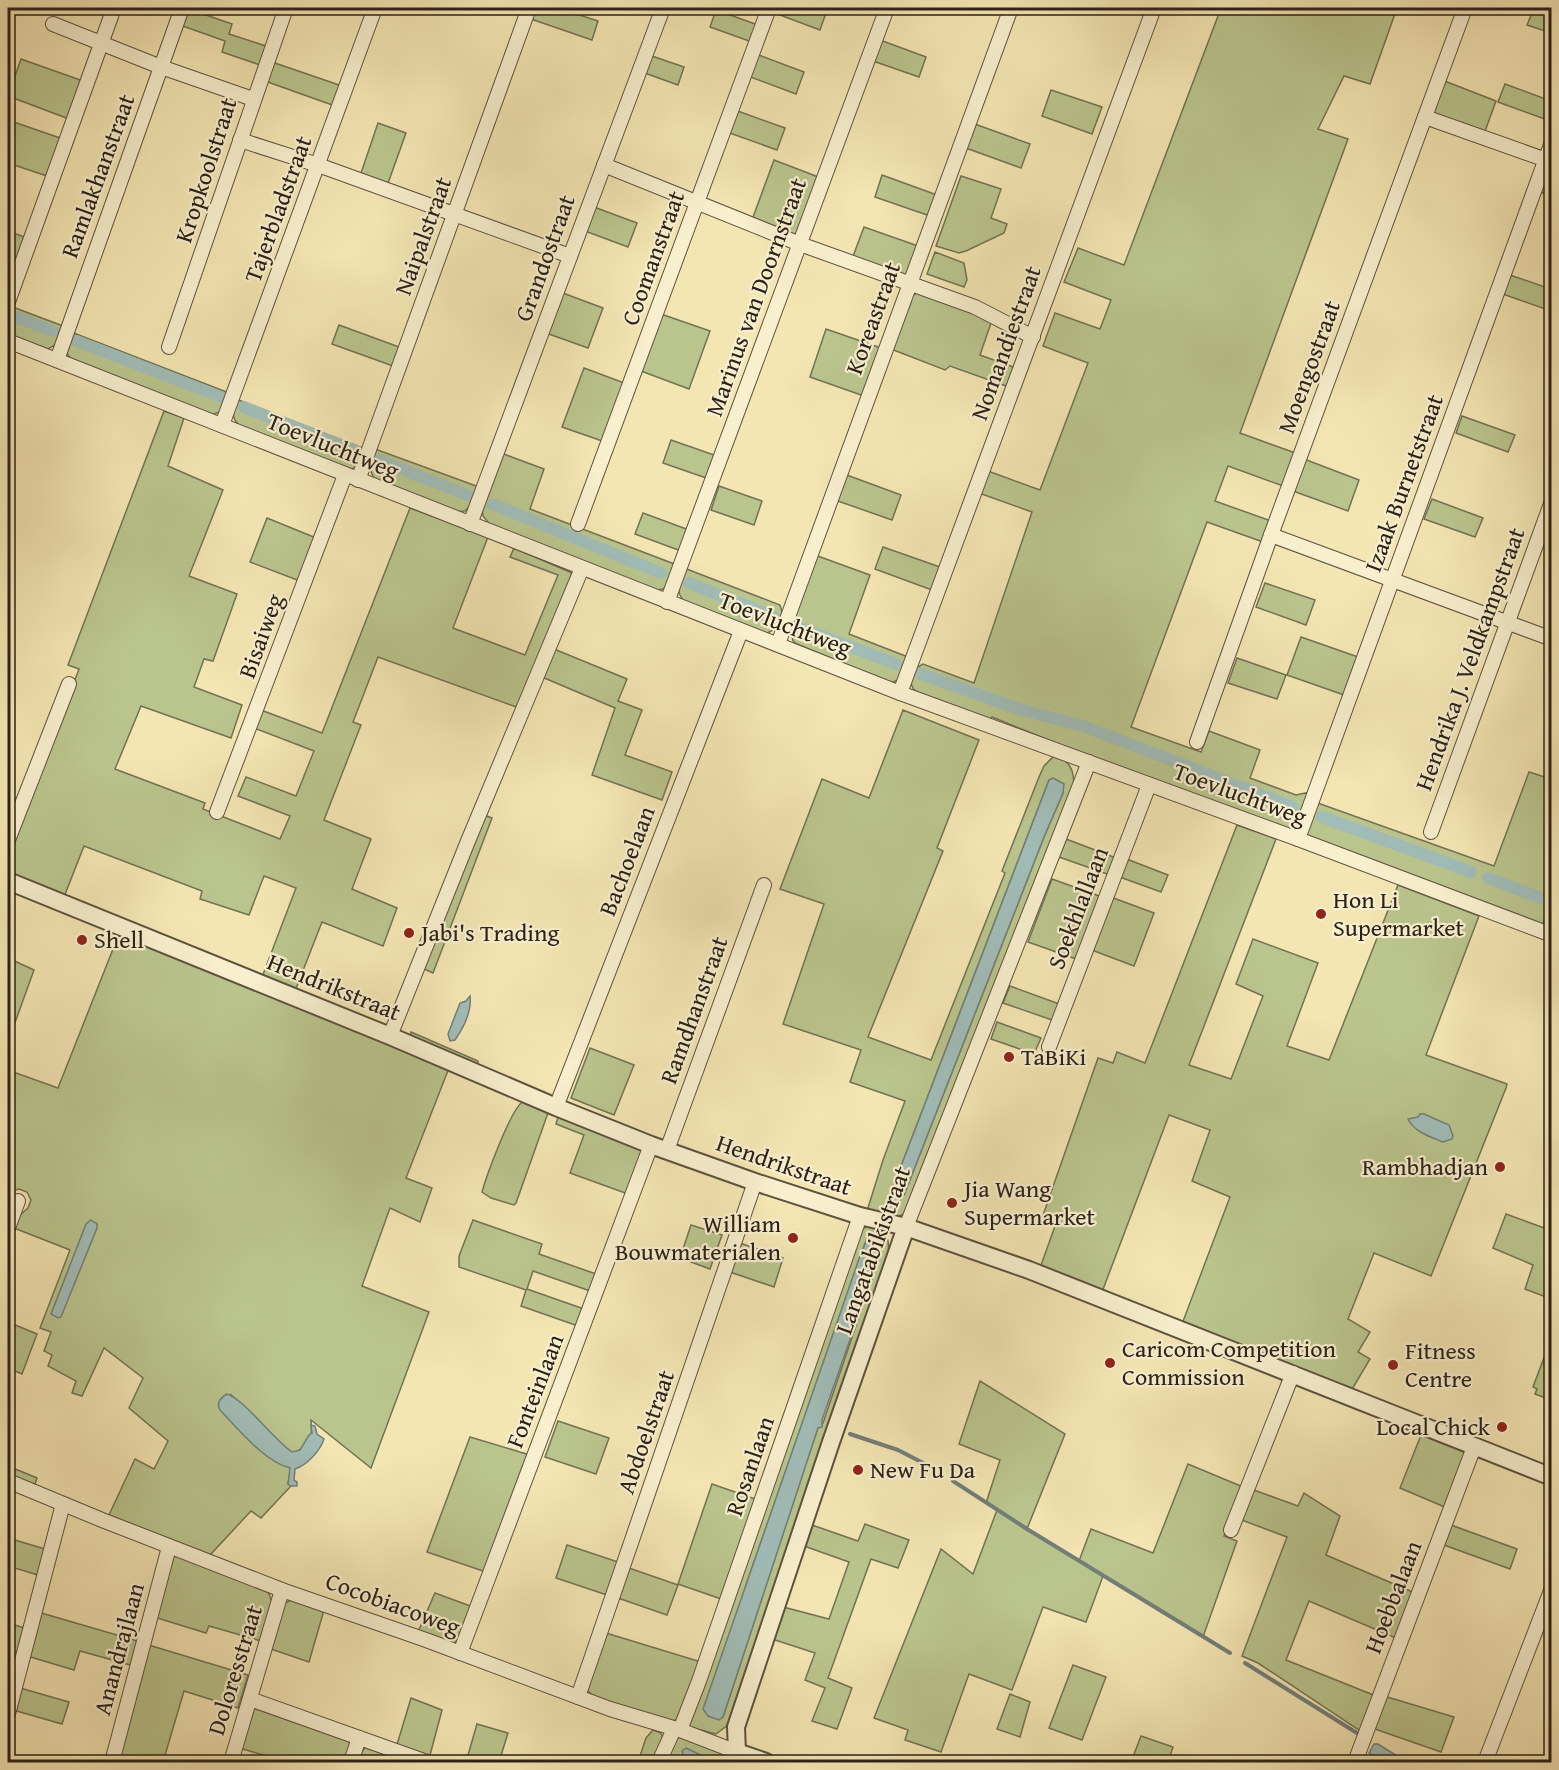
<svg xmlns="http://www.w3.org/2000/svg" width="1559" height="1770" viewBox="0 0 1559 1770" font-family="'Gentium Book Plus',serif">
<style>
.green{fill:#bac58d;stroke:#727354;stroke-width:1.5;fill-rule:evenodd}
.water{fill:#a1bdb8;stroke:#727f79;stroke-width:1.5}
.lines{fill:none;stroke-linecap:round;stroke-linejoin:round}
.stream{stroke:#727f79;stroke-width:4}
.canal{stroke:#a1bdb8;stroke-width:12}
.minor-casing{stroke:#5d5240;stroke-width:16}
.tertiary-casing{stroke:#5d5240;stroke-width:20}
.minor{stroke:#f8efce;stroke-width:14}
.tertiary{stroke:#f8efce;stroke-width:16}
.poi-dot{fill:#8f2418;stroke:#f8efce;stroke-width:2}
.labels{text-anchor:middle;stroke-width:4.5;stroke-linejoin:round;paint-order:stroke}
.street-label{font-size:24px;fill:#2b211a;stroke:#f8efce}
.poi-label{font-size:24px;fill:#2b211a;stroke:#f8efce;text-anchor:start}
</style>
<rect width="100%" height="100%" fill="#f4e6b3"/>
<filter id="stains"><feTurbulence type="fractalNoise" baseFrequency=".00333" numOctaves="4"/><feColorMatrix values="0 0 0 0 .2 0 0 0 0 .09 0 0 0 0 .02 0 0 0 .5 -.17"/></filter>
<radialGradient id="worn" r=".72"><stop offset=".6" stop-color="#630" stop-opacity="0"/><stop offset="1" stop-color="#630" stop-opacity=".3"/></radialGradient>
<!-- green -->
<g class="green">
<polygon points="186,8 232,24 229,34 269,47 263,66 222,52 225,41 180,25"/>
<polygon points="535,8 558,8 598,21 592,40 531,19"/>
<polygon points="773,8 811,8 826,13 820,30 772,12"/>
<path d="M1221,8H1397L1370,84L1344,76L1318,129L1348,139L1240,433L1298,454L1286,487L1228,466L1215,501L1271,521L1263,542L1207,522L1131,727L1201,752L1209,731L1260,750L1250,778L1296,795L1310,792C1305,809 1303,825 1284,830L1091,757L992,717L990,720L919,693L914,690L910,682L916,668L923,664L974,683L1032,512L979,493L988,471L1040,490L1088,363L1043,346L1055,313L1100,329L1111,300L1064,282L1078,248L1124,265Z"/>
<polygon points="1534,8 1551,8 1551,33 1527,25"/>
<polygon points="716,10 758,25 752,42 710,27"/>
<polygon points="880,40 926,57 919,77 873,61"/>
<polygon points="756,54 804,72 796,94 748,76"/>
<polygon points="649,55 684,67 678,85 642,72"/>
<polygon points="21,59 83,81 69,119 8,96"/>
<polygon points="272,62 342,86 335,106 265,81"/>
<polygon points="1442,80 1496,101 1484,134 1433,115"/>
<polygon points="1505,84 1551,101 1550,121 1498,102"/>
<polygon points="1051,90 1102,107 1092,134 1042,116"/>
<polygon points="735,110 785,128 777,150 727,132"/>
<polygon points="8,120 63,139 50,177 8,163"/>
<polygon points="378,123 406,133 387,186 360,176"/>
<polygon points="972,123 1030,144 1021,168 963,147"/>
<polygon points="774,160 821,178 797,237 752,220"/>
<polygon points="1551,166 1551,196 1537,191 1545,169"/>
<polygon points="882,175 937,195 930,216 875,197"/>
<polygon points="961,176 1001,189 991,218 1007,224 1004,233 966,251 959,253 936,246"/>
<polygon points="594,207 637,223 628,247 585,231"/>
<polygon points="864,227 918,246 907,276 852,259"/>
<polygon points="8,231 27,238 19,259 8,254"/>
<polygon points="935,252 964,263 967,280 964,287 927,274"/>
<polygon points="1507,274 1551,289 1551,311 1500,293"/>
<polygon points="560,292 603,308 588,348 546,333"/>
<polygon points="919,292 992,320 980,355 1016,368 1009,387 950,366 945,370 891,349 911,296"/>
<polygon points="10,306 63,326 55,345 46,350 16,339 8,329 8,313"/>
<polygon points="661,314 710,331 689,389 641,371"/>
<polygon points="339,325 399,347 393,366 332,344"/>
<polygon points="826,329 881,348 864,396 810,377"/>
<polygon points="71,332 229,393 220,412 211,415 71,359 66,352"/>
<polygon points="584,368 627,384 605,442 562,427"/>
<path d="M236,399L365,449L355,467L351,470L241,427C230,418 233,411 236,399Z"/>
<polygon points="164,411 184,418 168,466 223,490 189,576 237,594 213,661 204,659 194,687 242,705 231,738 141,706 115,769 205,803 203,809 280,839 290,816 238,796 246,777 296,796 314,751 254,728 261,710 322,733 410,508 488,537 453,628 525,655 558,575 510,557 514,548 572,573 519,708 378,657 353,722 361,725 324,820 371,839 352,889 397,908 383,946 322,922 295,991 262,977 296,888 264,876 249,915 200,899 202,891 84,846 64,897 8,875 8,855 79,669 68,665"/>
<polygon points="1462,416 1515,435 1508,452 1456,433"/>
<polygon points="671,440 717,456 709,479 663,463"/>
<polygon points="375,449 479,487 469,507 465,511 455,512 374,479 370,469"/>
<polygon points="501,453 544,469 530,509 677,565 666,588 656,591 491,526 483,516 482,508"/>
<polygon points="1304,459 1359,480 1348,511 1293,491"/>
<polygon points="844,474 901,495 892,520 835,500"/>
<polygon points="719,486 762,501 754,525 711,510"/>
<polygon points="1432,499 1483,518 1475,537 1424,519"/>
<polygon points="643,513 689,530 681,551 635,534"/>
<polygon points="267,518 321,540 305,583 250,562"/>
<polygon points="883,547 940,567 932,590 875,569"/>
<polygon points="815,555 870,575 849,634 908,657 900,679 891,683 797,644 793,641 790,627"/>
<path d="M684,568L780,605L783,614C779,622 776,630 767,633L684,601C674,591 680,580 684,568Z"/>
<polygon points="1265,583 1315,600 1306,625 1256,607"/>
<polygon points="1301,637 1358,657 1344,695 1287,675"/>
<polygon points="554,649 627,679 618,701 642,710 625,755 672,772 662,800 592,775 615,708 542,677"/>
<polygon points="1237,658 1286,675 1277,699 1228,683"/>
<path d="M903,710L979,740L937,848L943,851L868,1037L931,1060L1005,873L1002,871L1039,777L1044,766L1055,755C1070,762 1074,769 1074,786L905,1212C896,1223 880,1214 867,1211L883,1160L905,1101L850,1082L861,1050L783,1024L824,904L780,889L822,779L869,798ZM1049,780L1063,793L1044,837L904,1195H890Z"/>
<polygon points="1529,772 1551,779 1551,895 1542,927 1307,837 1305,830 1315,802 1494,866"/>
<polygon points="484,815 492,818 433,973 422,968"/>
<polygon points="1237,825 1276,839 1189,1065 1231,1079 1263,996 1236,984 1253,939 1318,963 1287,1046 1329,1060 1398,885 1479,916 1426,1055 1507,1084 1506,1088 1431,1276 1374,1253 1348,1319 1370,1332 1358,1352 1370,1359 1351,1391 1182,1324 1230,1197 1192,1181 1210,1130 1169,1115 1102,1292 1040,1268 1055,1226 1041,1221 1098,1058 1113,1063 1117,1052 1145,1063"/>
<polygon points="1066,839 1116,858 1110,875 1059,857"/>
<polygon points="1124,858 1168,875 1161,892 1117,876"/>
<polygon points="1052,879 1102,897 1079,960 1028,942"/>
<polygon points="1108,896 1154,913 1134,966 1089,949"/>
<path d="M119,934L449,1068L406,1178L432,1188L420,1222L390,1208L362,1286L429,1312L371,1468L311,1420C311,1424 312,1430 311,1434C309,1440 300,1454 292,1452C277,1446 246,1407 230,1394L291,1468L288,1484L291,1486L261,1518L251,1511L210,1555L109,1515L135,1459L154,1469L168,1441L129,1408L143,1378L104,1348L82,1396L72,1393L76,1381L48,1366L52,1355L44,1351L51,1332L40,1328L70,1250L14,1228L19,1216L28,1208L31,1200L27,1192L19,1189L12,1191L8,1197V1070L58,1088Z"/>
<polygon points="8,958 34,970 8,1042"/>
<polygon points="1010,986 1062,1005 1055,1021 1003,1003"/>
<polygon points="997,1022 1041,1038 1034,1054 991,1039"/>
<polygon points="411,1032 478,1061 478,1067 410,1038"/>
<polygon points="590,1048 634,1065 614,1115 571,1098"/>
<path d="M522,1102L548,1113L516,1203L514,1205L491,1198L482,1192C487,1174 510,1112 522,1102Z"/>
<polygon points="564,1116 644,1150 628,1194 570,1173 584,1135 556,1124 558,1117"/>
<polygon points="1506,1214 1547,1229 1550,1229 1551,1224 1551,1299 1525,1289 1533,1265 1493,1248"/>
<polygon points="473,1220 542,1244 539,1254 599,1275 593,1292 533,1271 527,1289 584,1309 578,1326 521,1306 526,1290 459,1267 459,1256"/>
<path d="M871,1224C887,1231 890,1238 888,1255L728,1725L716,1734L689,1727L687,1725L861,1230ZM868,1235L882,1238L884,1243L823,1423L818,1427L723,1717L746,1585Z"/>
<polygon points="691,1225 722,1235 710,1269 680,1258"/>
<polygon points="737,1242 783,1258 774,1287 727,1271"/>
<polygon points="8,1322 37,1334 22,1374 8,1368"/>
<polygon points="1551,1339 1551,1400 1535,1394 1537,1389 1533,1387"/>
<polygon points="980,1381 1065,1434 1027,1529 1079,1561 1091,1529 1153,1553 1188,1464 1243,1487 1224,1536 1237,1541 1203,1637 1103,1576 1086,1622 1043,1607 1012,1690 969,1674 941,1752 905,1740 908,1730 874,1718 941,1549 973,1574 997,1510 986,1503 1000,1460 959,1444"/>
<polygon points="558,1421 609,1438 596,1474 545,1457"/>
<polygon points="1423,1430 1468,1451 1447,1508 1400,1488"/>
<polygon points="470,1437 530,1455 486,1572 427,1552"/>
<polygon points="8,1466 37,1478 35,1484 33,1485 8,1475"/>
<polygon points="712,1484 758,1500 724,1600 678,1584"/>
<polygon points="1251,1489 1298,1506 1304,1493 1340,1516 1326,1555 1415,1593 1398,1639 1309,1601 1286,1660 1376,1696 1362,1732 1258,1663 1242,1656 1287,1537 1239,1519"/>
<polygon points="865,1524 909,1540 898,1568 871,1559 828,1678 852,1688 837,1729 812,1721 825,1688 805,1680 815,1653 772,1639 783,1607 829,1619 849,1562 804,1546 812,1525 858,1541"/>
<polygon points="1451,1525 1517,1549 1510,1569 1444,1545"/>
<polygon points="8,1538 45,1549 38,1575 8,1566"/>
<polygon points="567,1545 621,1563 610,1596 556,1578"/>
<polygon points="176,1556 268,1591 272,1602 261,1641 209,1626 206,1633 154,1617 173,1558"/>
<polygon points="629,1568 678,1585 667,1615 618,1598"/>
<polygon points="435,1593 473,1607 455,1643 450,1643 418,1632"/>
<polygon points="291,1600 324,1610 309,1662 268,1648 283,1604"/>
<polygon points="38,1612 141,1642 134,1666 80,1651 74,1670 27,1656"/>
<polygon points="8,1623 25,1628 11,1677 8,1676"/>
<polygon points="606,1633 701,1662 682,1716 676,1720 670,1721 597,1699 588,1691 587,1687"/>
<polygon points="142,1643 248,1675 238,1708 184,1691 163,1762 112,1762"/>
<polygon points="1073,1665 1106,1677 1082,1740 1049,1728"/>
<polygon points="20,1688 69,1702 62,1724 13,1710"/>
<polygon points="1010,1694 1030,1702 1020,1737 997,1729"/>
<polygon points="1384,1696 1454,1717 1441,1752 1372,1728"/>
<polygon points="411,1698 442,1710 429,1759 396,1748"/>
<polygon points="258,1707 347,1738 351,1743 348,1762 288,1762 239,1748 253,1709"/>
<polygon points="477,1724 508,1733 499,1762 466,1762"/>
<polygon points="653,1730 661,1733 663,1739 656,1762 638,1762 646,1738"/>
<polygon points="681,1735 731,1755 737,1762 707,1762 705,1756 692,1760 691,1762 663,1762 670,1746"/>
<polygon points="1141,1736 1173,1747 1168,1762 1131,1762"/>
<polygon points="366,1746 403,1758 401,1762 355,1762"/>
</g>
<!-- water -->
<g class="water">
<polygon points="1053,778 1064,784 1063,793 1044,837 904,1195 898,1203 892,1202 890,1195 1049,780"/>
<path d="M470,996C472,1012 464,1027 455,1040L450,1041L448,1034L460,1003L466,1001Z"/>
<path d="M1420,1114H1424L1449,1125L1453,1136L1452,1139L1443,1142C1431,1137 1414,1132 1408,1119L1418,1117Z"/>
<polygon points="91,1220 97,1224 97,1228 61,1317 58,1318 51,1314 86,1224"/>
<polygon points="870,1232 881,1235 884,1242 822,1420 822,1427 818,1428 723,1717 719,1720 708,1716 703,1709 860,1256"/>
<path d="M227,1394C245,1400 272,1438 292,1452L300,1450L309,1435L312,1433L311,1425L315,1426L317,1434L324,1439C320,1451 307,1465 295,1469L294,1480L297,1482V1486H291L288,1484L290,1468C265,1462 238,1429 220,1410C216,1403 220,1398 227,1394Z"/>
<polygon points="1374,1744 1378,1744 1407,1762 1385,1762 1369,1753"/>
<polygon points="686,1748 705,1757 707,1762 691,1762 691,1760 683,1755 682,1751"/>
</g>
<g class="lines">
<!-- stream -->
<g class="stream">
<polyline points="850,1434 898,1450 931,1467"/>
<polyline points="953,1481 1027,1529 1230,1653"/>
<polyline points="1245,1663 1357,1733"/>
</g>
<!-- canal -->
<g class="canal">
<polyline points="16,317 53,331"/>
<polyline points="77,341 221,397"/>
<polyline points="244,407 356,451"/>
<polyline points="378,460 470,496"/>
<polyline points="492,504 661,573"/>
<polyline points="689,583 774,617"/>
<polyline points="796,626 896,664"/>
<polyline points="921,674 1019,709 1083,726 1293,807"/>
<polyline points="1322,817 1471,872"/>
<polyline points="1488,878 1546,900"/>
</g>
<defs>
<g id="minor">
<polyline points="53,24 161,67 253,99"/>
<polyline points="1425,117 1552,162"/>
<polyline points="240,140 318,165 570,256"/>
<polyline points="604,165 800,244 975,307 1033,337"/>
<polyline points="8,302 114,8"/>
<polyline points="8,341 900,693 1298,839 1552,935"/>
<polyline points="169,347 286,8"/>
<polyline points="57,360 182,8"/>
<polyline points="222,425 375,8"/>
<polyline points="358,480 529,8"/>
<polyline points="470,524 663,8"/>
<polyline points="578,524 769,8"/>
<polyline points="1271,535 1552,639"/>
<polyline points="667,602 887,8"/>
<polyline points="778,644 1011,8"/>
<polyline points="900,693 1154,8"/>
<polyline points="1197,742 1271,535 1465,8"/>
<polyline points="217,812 345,475"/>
<polyline points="1431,832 1552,501"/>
<polyline points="1298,839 1552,142"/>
<polyline points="8,840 69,684"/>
<polyline points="390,1036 468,841 582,568"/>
<polyline points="1049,1047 1149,785"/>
<polyline points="556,1107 741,631"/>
<polyline points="667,1150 764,885"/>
<polyline points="906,1227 1089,762"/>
<polyline points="8,1228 18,1201"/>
<polyline points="8,1481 102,1520 282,1590 426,1640 610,1709 680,1730 737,1752"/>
<polyline points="1231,1530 1293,1373"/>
<polyline points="460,1653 651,1145"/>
<polyline points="578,1697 755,1182"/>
<polyline points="250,1699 427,1762"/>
<polyline points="8,1714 63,1504"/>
<polyline points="680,1730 699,1681 860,1216"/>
<polyline points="112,1762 169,1547"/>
<polyline points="231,1762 282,1590"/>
<polyline points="351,1762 359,1738"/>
<polyline points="659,1762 674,1729"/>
<polyline points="1355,1762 1474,1447"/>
<polyline points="1485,1762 1552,1588"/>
</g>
<g id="tertiary">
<polyline points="8,881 390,1036 556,1107 651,1145 755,1182 860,1216 906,1227 1029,1270 1552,1477"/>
<polyline points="737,1752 766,1762"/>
<polyline points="744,1762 737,1752 736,1727 831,1442 906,1227"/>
</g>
</defs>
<!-- minor casing -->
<use href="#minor" class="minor-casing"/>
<!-- tertiary casing -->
<use href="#tertiary" class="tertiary-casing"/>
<!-- minor -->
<use href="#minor" class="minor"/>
<!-- tertiary -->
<use href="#tertiary" class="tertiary"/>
</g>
<!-- markers -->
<g class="poi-dot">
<circle cx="1321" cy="914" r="6"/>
<circle cx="409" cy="933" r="6"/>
<circle cx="82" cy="940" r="6"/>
<circle cx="1009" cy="1057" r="6"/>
<circle cx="1500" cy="1167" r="6"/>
<circle cx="952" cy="1203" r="6"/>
<circle cx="793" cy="1238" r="6"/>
<circle cx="1110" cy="1363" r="6"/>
<circle cx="1393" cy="1365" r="6"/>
<circle cx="1502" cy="1427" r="6"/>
<circle cx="858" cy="1470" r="6"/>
</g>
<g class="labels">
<!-- street labels -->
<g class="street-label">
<text transform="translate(206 170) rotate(-72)" y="8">Kropkoolstraat</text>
<text transform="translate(98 176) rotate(-70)" y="8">Ramlakhanstraat</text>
<text transform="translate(278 209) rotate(-70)" y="8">Tajerbladstraat</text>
<text transform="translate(423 236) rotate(-70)" y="8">Naipalstraat</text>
<text transform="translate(545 258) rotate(-70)" y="8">Grandostraat</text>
<text transform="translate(653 258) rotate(-70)" y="8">Coomanstraat</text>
<text transform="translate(756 297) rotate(-70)" y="8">Marinus van Doornstraat</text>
<text transform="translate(873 318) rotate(-70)" y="8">Koreastraat</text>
<text transform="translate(1006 343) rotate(-70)" y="8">Nomandiestraat</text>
<text transform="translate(1309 367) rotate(-70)" y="8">Moengostraat</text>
<text transform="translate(333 446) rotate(22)" y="8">Toevluchtweg</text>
<text transform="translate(1404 483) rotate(-70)" y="8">Izaak Burnetstraat</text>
<text transform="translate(785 624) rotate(21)" y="8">Toevluchtweg</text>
<text transform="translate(261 636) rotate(-70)" y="8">Bisaiweg</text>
<text transform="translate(1470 659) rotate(-70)" y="8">Hendrika J. Veldkampstraat</text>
<text transform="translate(1240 794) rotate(20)" y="8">Toevluchtweg</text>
<text transform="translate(627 861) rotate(-69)" y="8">Bachoelaan</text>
<text transform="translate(1078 908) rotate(-69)" y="8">Soekhlallaan</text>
<text transform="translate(334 987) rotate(22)" y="8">Hendrikstraat</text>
<text transform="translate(694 1010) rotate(-70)" y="8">Ramdhanstraat</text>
<text transform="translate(784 1165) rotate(19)" y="8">Hendrikstraat</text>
<text transform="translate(873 1250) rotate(-70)" y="8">Langatabikistraat</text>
<text transform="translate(535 1391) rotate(-69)" y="8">Fonteinlaan</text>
<text transform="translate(646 1432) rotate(-71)" y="8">Abdoelstraat</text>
<text transform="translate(750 1466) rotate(-71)" y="8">Rosanlaan</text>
<text transform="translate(1393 1597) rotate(-69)" y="8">Hoebbalaan</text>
<text transform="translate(393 1604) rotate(20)" y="8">Cocobiacoweg</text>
<text transform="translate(119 1649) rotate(-75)" y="8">Anandrajlaan</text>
<text transform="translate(235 1670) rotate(-73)" y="8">Doloresstraat</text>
</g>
<!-- poi labels -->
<g class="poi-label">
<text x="1333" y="908">Hon Li<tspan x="1333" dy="28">Supermarket</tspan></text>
<text x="421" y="941">Jabi's Trading</text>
<text x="94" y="948">Shell</text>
<text x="1021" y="1065">TaBiKi</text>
<text x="1488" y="1175" text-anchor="end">Rambhadjan</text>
<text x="964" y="1197">Jia Wang<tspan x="964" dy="28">Supermarket</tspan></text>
<text x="781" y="1232" text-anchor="end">William<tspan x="781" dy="28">Bouwmaterialen</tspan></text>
<text x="1122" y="1357">Caricom Competition<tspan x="1122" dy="28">Commission</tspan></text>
<text x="1405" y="1359">Fitness<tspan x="1405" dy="28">Centre</tspan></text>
<text x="1490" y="1435" text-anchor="end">Local Chick</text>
<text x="870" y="1478">New Fu Da</text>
</g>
</g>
<!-- margin -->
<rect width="1559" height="1770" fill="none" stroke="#f4e6b3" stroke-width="30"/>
<rect x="9" y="9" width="1541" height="1752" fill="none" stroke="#2b211a" stroke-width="3"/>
<rect x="15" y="15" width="1529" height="1740" fill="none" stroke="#2b211a" stroke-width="1.5"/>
<rect width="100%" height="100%" filter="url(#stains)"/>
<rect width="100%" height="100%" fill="url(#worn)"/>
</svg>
